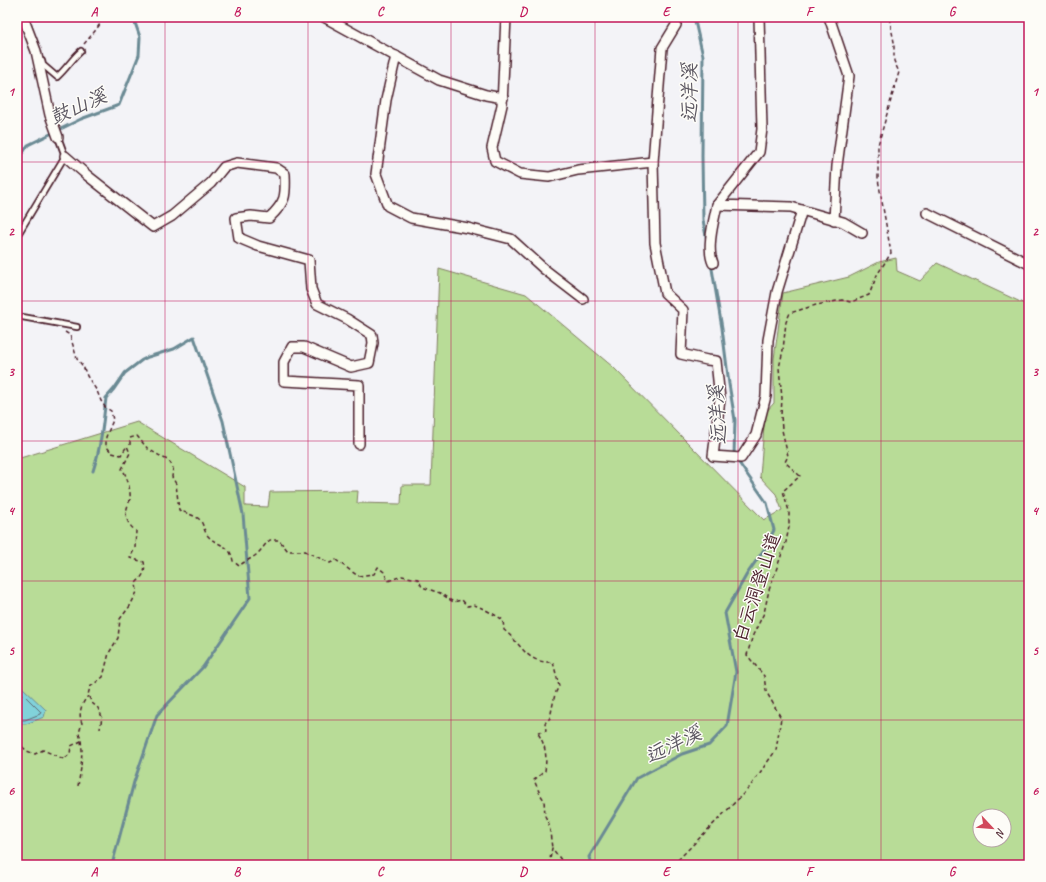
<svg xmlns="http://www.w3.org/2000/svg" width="1046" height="882" viewBox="0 0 1046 882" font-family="Caveat,'LXGW WenKai TC',sans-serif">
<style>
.green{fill:#b8dc97;stroke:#817e61;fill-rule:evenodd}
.water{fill:#81d2da;stroke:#6b8a94}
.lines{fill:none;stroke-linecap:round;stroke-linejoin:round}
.shore{stroke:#606771;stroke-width:1}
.stream{stroke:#6b8a94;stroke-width:3}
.service-casing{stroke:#4a1f2b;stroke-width:8}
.minor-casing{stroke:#4a1f2b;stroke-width:12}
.path{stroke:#4a1f2b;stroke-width:1.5;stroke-dasharray:4 3;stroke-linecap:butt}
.service{stroke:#fdfcf7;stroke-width:4.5}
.minor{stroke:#fdfcf7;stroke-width:9}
.grid{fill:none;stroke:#c2185b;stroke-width:1;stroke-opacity:0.55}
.labels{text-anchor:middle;stroke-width:3;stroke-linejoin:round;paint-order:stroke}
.street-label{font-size:19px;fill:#4a1f2b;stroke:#fdfcf7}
.water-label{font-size:20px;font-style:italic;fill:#5a5560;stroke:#fdfcf7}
.neatline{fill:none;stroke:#c2185b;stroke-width:1.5}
.grid-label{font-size:13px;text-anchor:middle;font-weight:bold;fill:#c2185b}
</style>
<rect width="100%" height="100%" fill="#f3f3f7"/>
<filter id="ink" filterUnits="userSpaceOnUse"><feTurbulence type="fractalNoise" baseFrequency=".025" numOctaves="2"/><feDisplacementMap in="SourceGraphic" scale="8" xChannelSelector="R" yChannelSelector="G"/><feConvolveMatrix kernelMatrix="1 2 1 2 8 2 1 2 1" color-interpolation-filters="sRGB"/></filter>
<g filter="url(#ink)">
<!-- green -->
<path class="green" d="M896,258L897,271L920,281L937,263L1029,306V865H17V459L137,422L245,487V506L268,507L270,492L358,491L357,503L401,504L402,485H431L439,269L526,294L613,367L764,520L782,510L776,494L760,477L765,413L774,403V359L783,293L849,277L879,262ZM980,816H1004V840H980Z"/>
<!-- water -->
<polygon class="water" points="22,687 46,710 44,717 26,724 17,724 17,692"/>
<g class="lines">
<!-- shore -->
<polyline class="shore" points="17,694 23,694 41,712 40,714 25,720 17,720"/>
<!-- stream -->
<g class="stream">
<polyline points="694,17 703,56 702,156 703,220 707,242"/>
<polyline points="17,162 28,145 81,119 119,105 139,55 140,37 133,17"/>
<polyline points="711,263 722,328 729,384 735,420 734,455"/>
<path d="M93,471C101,447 103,423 106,398L114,389L125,373L142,360L148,357L174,349L194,337L223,421L243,514L250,598L203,667L157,715L134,782L112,865"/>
<polyline points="591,865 589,857 637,778 682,754 709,745 727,726 736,672 725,613 747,574 765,548 774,530 767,503 737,460"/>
</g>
<defs>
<g id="service">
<path d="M42,61L43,65L57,77C66,69 72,59 81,51"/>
<polyline points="17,236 65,156 58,137"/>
<polyline points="17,316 77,327"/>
</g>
<g id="minor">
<polyline points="23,17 36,51 50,115 58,137"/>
<polyline points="324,17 439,80 486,95 503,98"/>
<polyline points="506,17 502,105 492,148 495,161 520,174 549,177 578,170 653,162"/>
<polyline points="676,17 676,25 662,48 653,162 655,243 665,293 683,310 681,354 707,360 716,361 720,399 713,456 741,458 756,435 766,396 768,340 777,292 802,210"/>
<polyline points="759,17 762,129 759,152 717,205 791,207 843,222 862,233"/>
<polyline points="829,17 849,76 837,166 834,220"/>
<polyline points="396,56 386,100 376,174 388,206 411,218 468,228 511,239 544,269 583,299"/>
<path d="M65,156L88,176L153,227L172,216L211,183L224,167L237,163L276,168L285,174C286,196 286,202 269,218L251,216L236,218L239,238L258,246L309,260L311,289L317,304L347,319L372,335L373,343L369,363L351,367L304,347H292L284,362V381L359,385V444"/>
<polyline points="927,213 1029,264"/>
<path d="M713,263C706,248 714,220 717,205"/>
</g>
</defs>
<!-- service casing -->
<use href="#service" class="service-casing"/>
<!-- minor casing -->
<use href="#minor" class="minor-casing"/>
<!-- path -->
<g class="path">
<path d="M84,44C91,36 99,27 104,17"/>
<path d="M65,332L70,335L77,359L83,366L87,376L97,391L101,401L105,407L111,411L113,420L106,437V446L112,453L121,455L127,446L130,453L122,469C127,475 131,491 130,499C130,501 128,504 128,505C124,516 127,524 136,531L135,548L130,558L144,562C146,572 143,576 136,583L137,592L130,606L120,619L118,638L109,653L103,677L90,687L88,695L92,703L98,708L102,717L100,729"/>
<path d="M130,445V438L137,436L148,449L169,461L173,467L172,477L176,484L179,510C185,513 194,515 199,519C204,524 204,532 208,536C218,547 230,543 233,561L239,566C245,561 251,559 256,555C260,552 265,544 270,540H279L288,551H305L330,563L336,560L358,576L374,574L378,567L384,572L388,581L402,576L418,579L422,587L440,593L453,602L462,600L467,606C469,606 471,605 473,605C478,605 499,617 503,620L504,630C522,644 526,664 553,662L559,686L555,694L550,718L545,723L546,731L537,732C546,745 547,756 545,771L534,780L540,794L544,800L545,816L549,824L552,848"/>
<polyline points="17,742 27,751 35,754 43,750 64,759 70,754 71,746 81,741"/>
<path d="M78,786L81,768L82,750L81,740L79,733L82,723C78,714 81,704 88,696"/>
<polyline points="549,865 552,848 565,865"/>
<polyline points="673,865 749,788 776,750 781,718 766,691 764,676 747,655 753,635 764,613 769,590 786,542 789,527 789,511 783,491 800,476 785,462 788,456 782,430 781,415 782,398 779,368 783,350 786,322 790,313 816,305 842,300 851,302 869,295 877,275 891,253 878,179 878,145 899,72 894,61 894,42 889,17"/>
</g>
<!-- service -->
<use href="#service" class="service"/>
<!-- minor -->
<use href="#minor" class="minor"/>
</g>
</g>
<!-- grid -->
<path class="grid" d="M165,17V865M308,17V865M451,17V865M595,17V865M738,17V865M881,17V865M17,162H1029M17,301H1029M17,441H1029M17,581H1029M17,720H1029"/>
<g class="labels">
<!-- street labels -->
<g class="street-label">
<text transform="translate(756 587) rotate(-72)" y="7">白云洞登山道</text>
</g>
<!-- water labels -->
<g class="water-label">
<text transform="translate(689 93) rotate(-90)" y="7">远洋溪</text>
<text transform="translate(78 106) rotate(-24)" y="7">鼓山溪</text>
<text transform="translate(717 415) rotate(-94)" y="7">远洋溪</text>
<text transform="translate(673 744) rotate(-26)" y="7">远洋溪</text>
</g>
</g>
<!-- margin -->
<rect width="1046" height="882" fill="none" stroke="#fdfcf7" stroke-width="44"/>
<!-- north arrow -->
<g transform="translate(992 828) rotate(116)"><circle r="19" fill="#fdfcf7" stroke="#b5a4a5"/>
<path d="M0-3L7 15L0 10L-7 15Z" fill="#d1495b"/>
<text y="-6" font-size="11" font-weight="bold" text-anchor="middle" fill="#4a1f2b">N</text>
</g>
<rect x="22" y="22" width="1002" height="838" class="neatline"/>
<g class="grid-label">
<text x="94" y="16">A</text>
<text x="237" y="16">B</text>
<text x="380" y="16">C</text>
<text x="523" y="16">D</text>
<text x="666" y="16">E</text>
<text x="809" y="16">F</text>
<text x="952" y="16">G</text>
<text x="11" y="96">1</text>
<text x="1035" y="96">1</text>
<text x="11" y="236">2</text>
<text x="1035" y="236">2</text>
<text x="11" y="376">3</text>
<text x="1035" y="376">3</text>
<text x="11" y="515">4</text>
<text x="1035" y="515">4</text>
<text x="11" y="655">5</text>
<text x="1035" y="655">5</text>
<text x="11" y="795">6</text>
<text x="1035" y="795">6</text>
<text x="94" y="876">A</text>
<text x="237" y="876">B</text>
<text x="380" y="876">C</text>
<text x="523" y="876">D</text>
<text x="666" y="876">E</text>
<text x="809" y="876">F</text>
<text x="952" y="876">G</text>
</g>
</svg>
